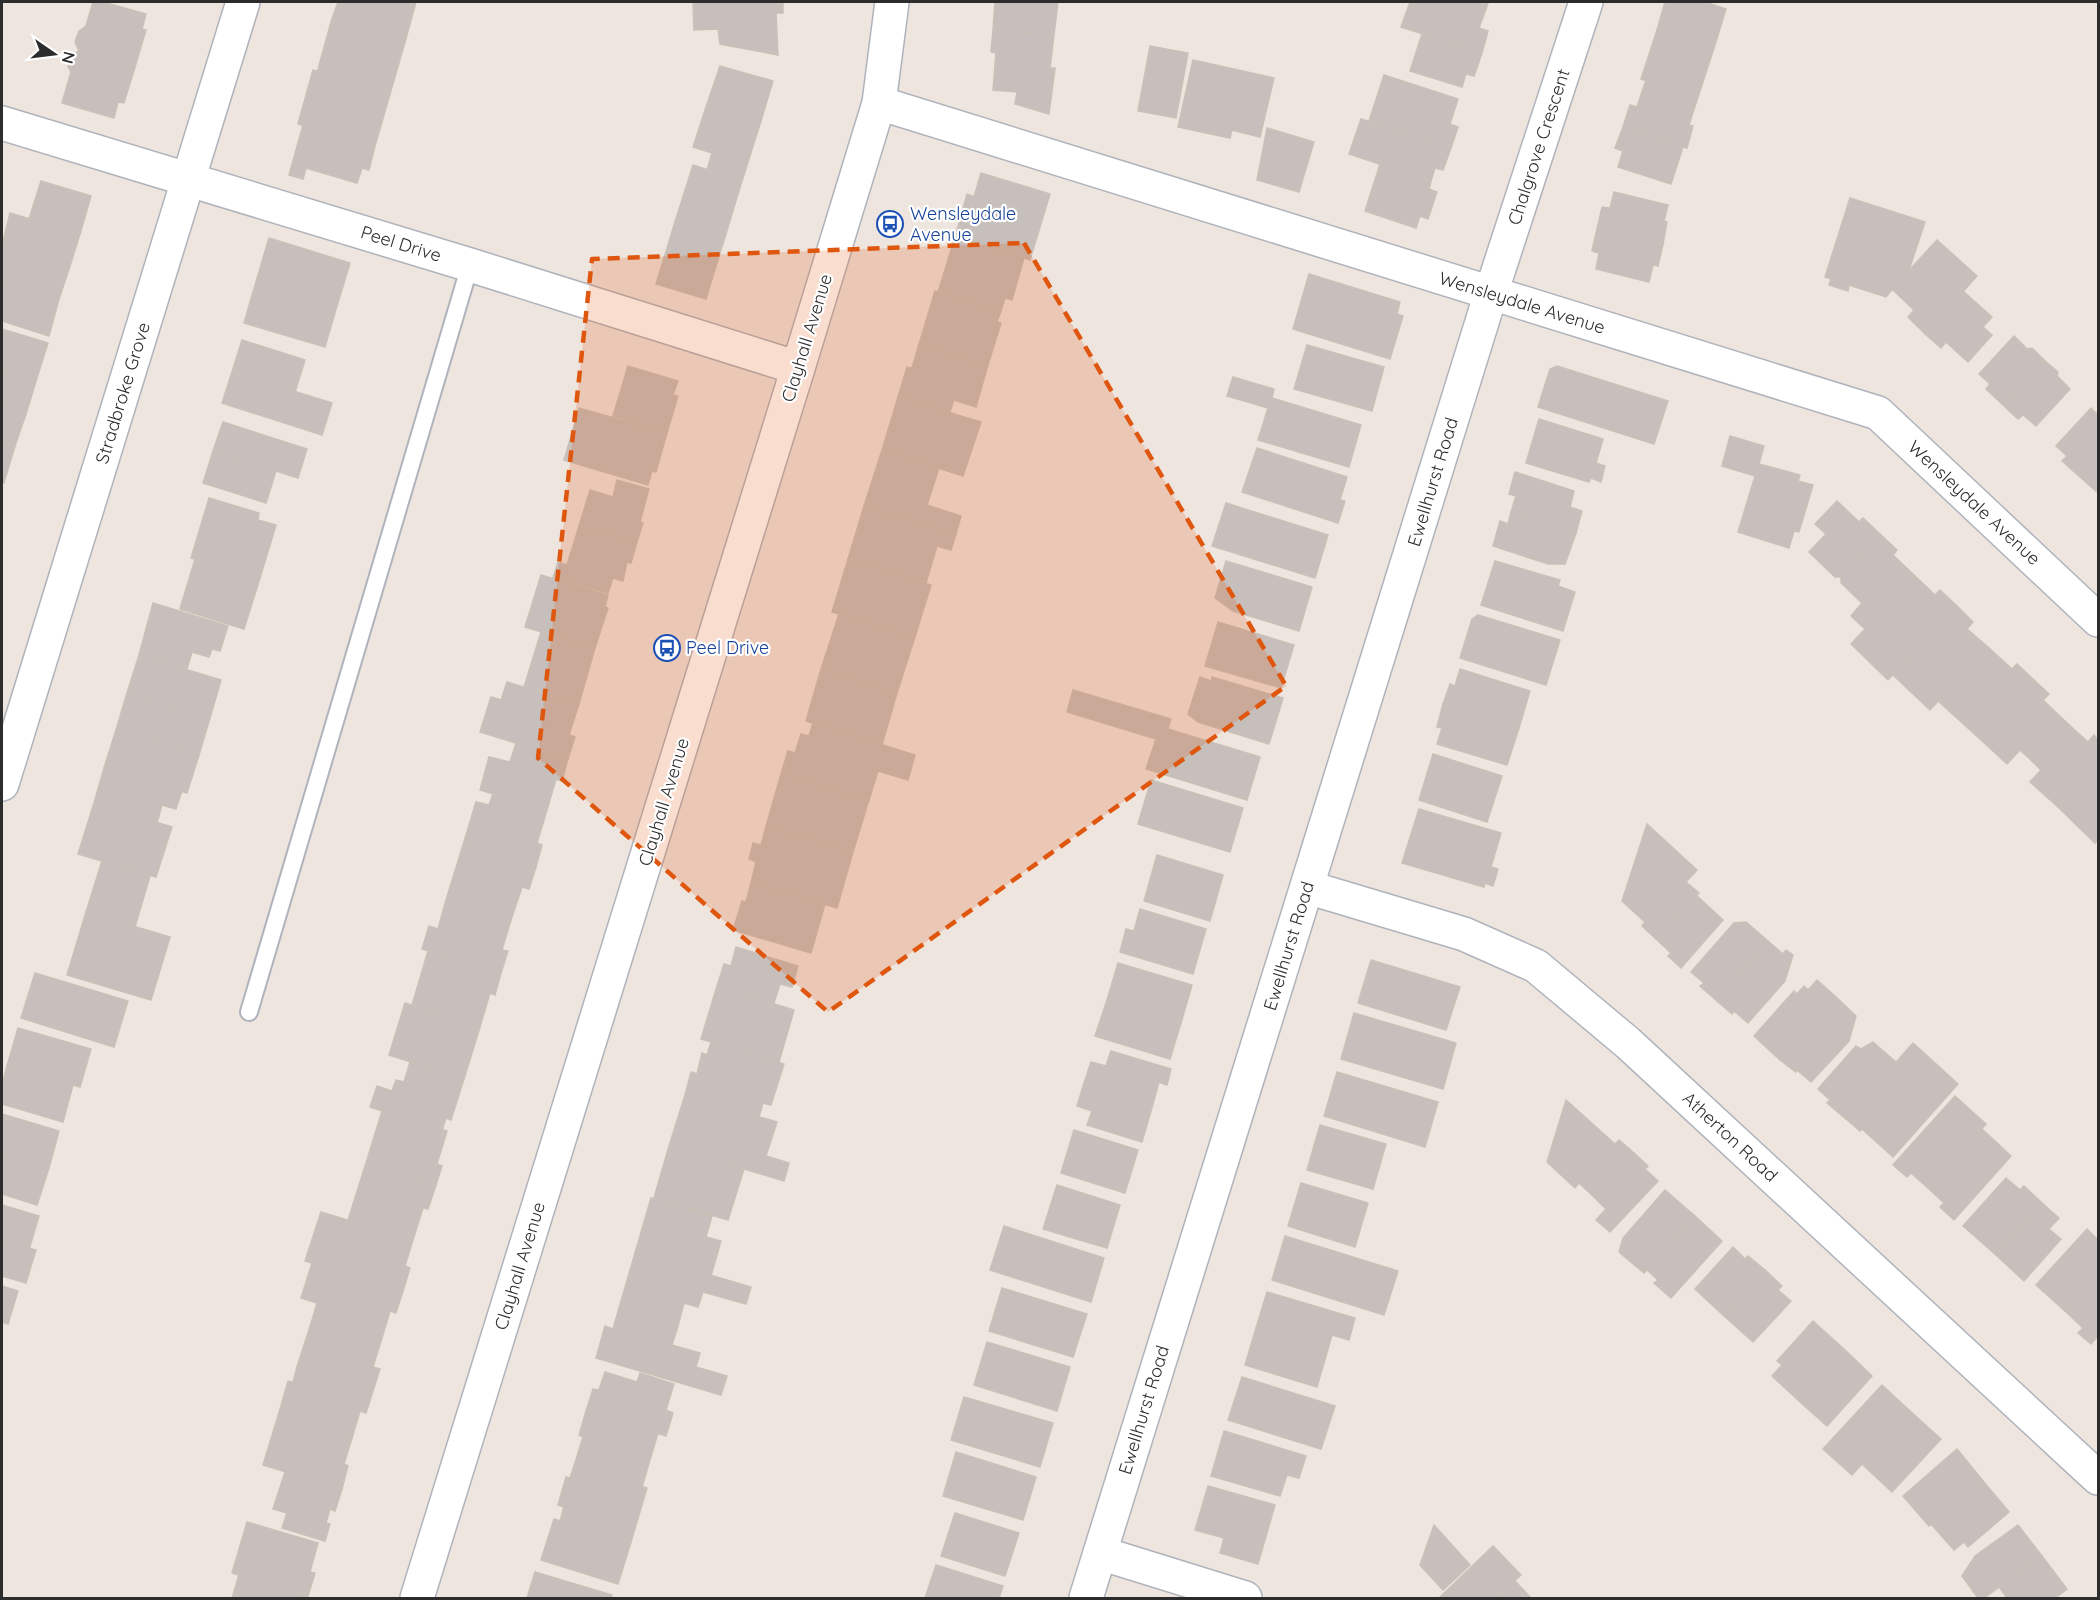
<svg xmlns="http://www.w3.org/2000/svg" width="2100" height="1600" viewBox="0 0 2100 1600" font-family="Quicksand,sans-serif">
<style>
.building{fill:#c6bfbb;stroke:#c9c1b8;stroke-width:1.5}
.lines{fill:none;stroke-linecap:round;stroke-linejoin:round}
.lane-casing{stroke:#afb3bc;stroke-width:20}
.street-casing{stroke:#afb3bc;stroke-width:36}
.secondary-casing{stroke:#afb3bc;stroke-width:36}
.lane{stroke:#fff;stroke-width:16}
.street{stroke:#fff;stroke-width:33}
.secondary{stroke:#fff;stroke-width:33}
.marked{fill:#df570e;fill-opacity:0.2;stroke:#df570e;stroke-width:4.5;stroke-dasharray:12 8;stroke-linejoin:round}
.labels{text-anchor:middle;stroke-width:4.5;stroke-linejoin:round;paint-order:stroke}
.street-label{font-size:18px;fill:#2c2c2c;stroke:#fff}
.transit-label{font-size:18px;fill:#164399;stroke:#fff;text-anchor:start}
</style>
<rect width="100%" height="100%" fill="#eee5df"/>
<!-- building -->
<g class="building">
<polygon points="93,2 103,2 146,14 142,29 146,30 135,67 79,51 75,42 79,31 86,26"/>
<polygon points="338,2 416,2 405,42 331,22"/>
<polygon points="693,2 783,2 783,13 776,13 778,55 720,44 718,29 694,30"/>
<polygon points="995,2 1058,2 1054,35 993,30"/>
<polygon points="1410,2 1482,2 1488,3 1479,28 1488,31 1482,53 1401,27"/>
<polygon points="1665,2 1708,2 1708,3 1726,9 1714,48 1657,30"/>
<polygon points="331,22 405,42 390,94 317,73"/>
<polygon points="993,30 1054,35 1050,68 1055,68 1049,114 1015,104 1017,92 993,90 996,53 991,52"/>
<polygon points="1657,30 1714,48 1698,97 1641,79"/>
<polygon points="1422,34 1482,53 1474,76 1466,74 1462,87 1410,71"/>
<polygon points="1150,46 1188,53 1176,118 1138,111"/>
<polygon points="79,51 135,67 124,103 118,102 114,118 62,103 71,72 68,67 71,55"/>
<polygon points="1193,60 1274,78 1260,137 1232,130 1230,138 1178,127"/>
<polygon points="720,66 773,81 761,121 707,104"/>
<polygon points="313,70 390,94 375,146 298,124"/>
<polygon points="1384,75 1458,99 1450,124 1458,127 1451,148 1369,121"/>
<polygon points="1646,80 1698,97 1689,125 1693,126 1687,148 1623,127 1630,105 1637,107"/>
<polygon points="707,104 761,121 742,181 707,170 712,153 693,147"/>
<polygon points="1361,119 1451,148 1443,170 1435,168 1431,181 1349,154"/>
<polygon points="303,125 375,146 369,170 362,168 357,183 306,168 303,179 289,175"/>
<polygon points="1623,127 1683,147 1671,184 1618,167 1623,151 1615,148"/>
<polygon points="1267,128 1314,142 1299,192 1257,180"/>
<polygon points="1380,164 1431,181 1429,189 1437,192 1428,219 1420,216 1416,228 1365,211"/>
<polygon points="693,165 742,181 725,237 675,222"/>
<polygon points="981,173 1050,194 1030,260 955,237 967,194 974,197"/>
<polygon points="41,181 91,196 80,234 29,219"/>
<polygon points="1614,192 1668,205 1664,221 1667,222 1663,244 1597,229 1602,207 1610,208"/>
<polygon points="1850,198 1925,222 1909,270 1886,297 1849,285 1848,291 1829,285 1831,279 1825,277"/>
<polygon points="10,213 80,234 70,266 2,246"/>
<polygon points="675,222 725,237 706,299 656,284"/>
<polygon points="1597,229 1663,244 1658,266 1653,265 1649,282 1596,269 1599,253 1592,251"/>
<polygon points="955,237 1024,258 1012,300 1005,298 1001,311 938,292"/>
<polygon points="269,238 350,263 334,316 253,292"/>
<polygon points="1937,240 1977,276 1925,334 1908,317 1914,310 1892,289"/>
<polygon points="2,246 70,266 59,299 2,281"/>
<polygon points="1309,274 1400,302 1397,314 1403,316 1390,359 1293,329"/>
<polygon points="2,281 59,299 49,336 2,321"/>
<polygon points="935,291 1001,311 997,322 1001,323 988,365 919,344"/>
<polygon points="1963,291 1992,317 1983,327 1992,335 1968,362 1946,342 1941,348 1925,334"/>
<polygon points="253,292 334,316 325,347 244,323"/>
<polygon points="2,329 48,343 36,381 2,371"/>
<polygon points="2014,336 2027,349 2032,348 2044,360 2003,405 1986,389 1990,384 1979,374"/>
<polygon points="242,340 305,360 295,392 232,372"/>
<polygon points="919,344 988,365 976,407 954,400 950,412 898,397 907,367 912,368"/>
<polygon points="1307,345 1384,367 1372,411 1294,389"/>
<polygon points="2044,360 2058,372 2057,376 2070,389 2036,426 2023,415 2018,419 2003,405"/>
<polygon points="628,366 678,381 673,395 678,396 667,433 613,416"/>
<polygon points="1557,366 1668,401 1654,444 1538,407 1550,369"/>
<polygon points="2,371 36,381 26,414 2,406"/>
<polygon points="232,372 332,403 322,435 222,403"/>
<polygon points="1233,377 1274,389 1272,398 1361,425 1349,467 1258,440 1268,408 1227,396"/>
<polygon points="898,397 981,422 963,476 882,450"/>
<polygon points="2,406 26,414 15,446 2,442"/>
<polygon points="579,408 667,433 656,472 652,471 648,485 564,460"/>
<polygon points="2091,408 2098,415 2098,457 2080,477 2062,461 2067,456 2056,446"/>
<polygon points="1539,419 1603,439 1596,463 1605,466 1601,482 1591,478 1589,482 1526,463"/>
<polygon points="223,422 307,449 298,478 213,451"/>
<polygon points="1730,436 1764,446 1759,464 1800,475 1798,481 1813,485 1799,532 1794,531 1789,548 1738,532 1755,476 1722,466"/>
<polygon points="2,442 15,446 4,483 2,482"/>
<polygon points="1257,448 1347,477 1340,500 1345,501 1338,523 1242,492"/>
<polygon points="882,450 939,468 927,505 961,516 956,534 864,506"/>
<polygon points="213,451 276,471 266,503 203,483"/>
<polygon points="2098,457 2098,488 2096,491 2080,477"/>
<polygon points="1515,472 1574,491 1570,507 1582,511 1576,533 1511,512 1516,496 1509,494"/>
<polygon points="617,480 649,489 640,522 643,523 637,542 579,526 590,490 613,497"/>
<polygon points="209,498 259,513 258,520 276,525 260,578 191,558"/>
<polygon points="1837,501 1859,522 1863,518 1880,534 1841,577 1835,577 1809,552 1826,534 1815,524"/>
<polygon points="1226,503 1328,535 1315,578 1212,546"/>
<polygon points="864,506 956,534 951,550 937,546 926,583 848,559"/>
<polygon points="1511,512 1576,533 1565,564 1548,564 1493,546 1500,521 1508,524"/>
<polygon points="579,526 637,542 631,563 627,562 623,581 613,578 608,593 553,578 558,562 567,565"/>
<polygon points="1880,534 1897,550 1893,555 1915,576 1865,629 1851,616 1862,603 1841,583 1841,577"/>
<polygon points="195,559 260,578 244,629 180,609"/>
<polygon points="848,559 931,585 915,637 832,612"/>
<polygon points="1226,561 1312,587 1299,631 1233,611 1215,598"/>
<polygon points="1495,561 1560,580 1558,586 1575,592 1563,631 1481,605"/>
<polygon points="541,575 608,595 605,607 608,608 595,648 525,627"/>
<polygon points="1915,576 1935,595 1940,590 1957,606 1888,680 1851,644"/>
<polygon points="153,603 228,626 220,651 212,649 209,657 192,652 187,669 139,655"/>
<polygon points="1957,606 1973,622 1967,629 1988,647 1930,710 1893,675"/>
<polygon points="839,614 915,637 897,693 821,669"/>
<polygon points="1478,615 1560,640 1546,685 1460,658 1472,619"/>
<polygon points="1218,622 1294,645 1281,688 1205,666"/>
<polygon points="541,632 595,648 579,704 524,687"/>
<polygon points="1988,647 2012,669 2017,664 2034,680 1980,739 1938,701"/>
<polygon points="139,655 221,680 210,718 127,693"/>
<polygon points="821,669 897,693 882,745 806,721"/>
<polygon points="1460,669 1530,691 1519,728 1443,704 1450,684 1455,686"/>
<polygon points="1200,677 1211,681 1212,677 1283,698 1269,744 1198,722 1188,714"/>
<polygon points="2034,680 2049,694 2043,700 2066,722 2031,760 2020,750 2007,764 1980,739"/>
<polygon points="507,682 579,704 569,735 575,737 568,759 480,732 491,697 501,700"/>
<polygon points="1073,690 1171,719 1168,729 1260,757 1247,800 1146,769 1156,739 1067,712"/>
<polygon points="127,693 210,718 199,755 116,730"/>
<polygon points="1443,704 1519,728 1507,765 1437,744 1442,728 1437,727"/>
<polygon points="2066,722 2088,742 2094,735 2098,740 2098,765 2059,808 2030,782 2041,770 2031,760"/>
<polygon points="813,723 915,755 908,780 878,771 869,800 781,774 788,751 795,753 801,734 809,736"/>
<polygon points="116,730 199,755 187,793 104,768"/>
<polygon points="516,743 568,759 562,781 556,779 547,810 480,790 489,757 510,762"/>
<polygon points="1433,754 1502,776 1487,822 1419,800"/>
<polygon points="2098,765 2098,839 2095,843 2059,808"/>
<polygon points="104,768 182,791 176,809 162,805 157,823 94,803"/>
<polygon points="781,774 869,800 853,852 766,826"/>
<polygon points="1151,780 1243,808 1230,852 1138,824"/>
<polygon points="493,794 547,810 537,843 542,845 536,867 463,845 476,802 489,805"/>
<polygon points="94,803 172,827 156,877 78,854"/>
<polygon points="1419,809 1501,833 1491,867 1498,869 1493,886 1485,883 1484,887 1402,863"/>
<polygon points="1647,824 1697,870 1686,882 1699,893 1656,939 1642,926 1645,922 1622,901"/>
<polygon points="766,826 853,852 837,908 751,883 756,862 749,859 753,843 761,845"/>
<polygon points="463,845 536,867 529,889 522,887 511,920 446,900"/>
<polygon points="1157,855 1223,875 1210,921 1144,901"/>
<polygon points="102,861 150,876 135,927 86,912"/>
<polygon points="751,883 825,904 811,953 733,930 742,901 746,902"/>
<polygon points="1696,895 1723,920 1681,968 1668,956 1671,953 1656,939"/>
<polygon points="446,900 511,920 502,950 508,951 501,973 422,949 429,926 438,929"/>
<polygon points="1140,909 1206,929 1193,974 1120,952 1126,929 1134,931"/>
<polygon points="86,912 170,937 151,1000 67,975"/>
<polygon points="1746,922 1768,941 1717,1001 1700,986 1704,983 1691,972 1734,923"/>
<polygon points="1768,941 1783,954 1786,950 1793,955 1785,981 1748,1023 1734,1011 1732,1014 1717,1001"/>
<polygon points="736,947 798,966 792,987 780,984 774,1003 717,986 724,964 731,966"/>
<polygon points="428,951 501,973 495,995 490,993 480,1027 412,1005"/>
<polygon points="1371,960 1460,987 1446,1030 1358,1003"/>
<polygon points="1118,963 1192,985 1181,1023 1107,1000"/>
<polygon points="35,973 128,1001 114,1047 21,1018"/>
<polygon points="1817,980 1836,997 1780,1060 1754,1036 1794,991 1797,994 1804,986 1808,990"/>
<polygon points="717,986 794,1010 779,1062 701,1039"/>
<polygon points="1836,997 1856,1016 1849,1041 1811,1082 1797,1070 1796,1072 1780,1060"/>
<polygon points="1107,1000 1181,1023 1170,1059 1095,1036"/>
<polygon points="405,1003 480,1027 464,1079 389,1055"/>
<polygon points="1354,1013 1456,1043 1443,1089 1341,1059"/>
<polygon points="18,1028 91,1049 80,1087 7,1066"/>
<polygon points="711,1042 784,1064 771,1105 763,1103 759,1117 685,1095 691,1072 697,1074 702,1053 707,1055"/>
<polygon points="1873,1042 1897,1063 1846,1119 1827,1103 1830,1100 1818,1089 1856,1046 1861,1049"/>
<polygon points="1913,1043 1958,1084 1893,1157 1862,1129 1860,1131 1846,1119"/>
<polygon points="1111,1051 1171,1069 1167,1085 1159,1082 1153,1104 1084,1083 1091,1062 1106,1066"/>
<polygon points="410,1062 464,1079 451,1120 446,1118 442,1130 370,1107 377,1086 392,1091 396,1080 404,1082"/>
<polygon points="7,1066 73,1085 63,1122 2,1104 2,1085"/>
<polygon points="1337,1072 1438,1102 1425,1147 1324,1116"/>
<polygon points="1084,1083 1153,1104 1142,1142 1087,1125 1092,1111 1077,1106"/>
<polygon points="685,1095 777,1122 766,1156 789,1163 784,1181 669,1146"/>
<polygon points="1955,1096 1986,1124 1928,1188 1911,1173 1907,1177 1893,1165"/>
<polygon points="1566,1100 1615,1144 1619,1140 1634,1153 1594,1197 1579,1183 1575,1188 1547,1162"/>
<polygon points="382,1111 447,1131 437,1164 442,1166 436,1185 366,1163"/>
<polygon points="2,1114 59,1131 49,1168 2,1154"/>
<polygon points="1320,1125 1386,1144 1373,1189 1307,1170"/>
<polygon points="1981,1128 2011,1156 1954,1220 1940,1207 1944,1203 1928,1188"/>
<polygon points="1074,1130 1138,1150 1125,1193 1061,1173"/>
<polygon points="669,1146 744,1169 728,1220 654,1198"/>
<polygon points="1634,1153 1648,1166 1645,1169 1658,1181 1610,1232 1596,1220 1606,1209 1594,1197"/>
<polygon points="2,1154 49,1168 37,1205 2,1194"/>
<polygon points="366,1163 436,1185 428,1209 423,1208 413,1240 348,1220"/>
<polygon points="2006,1178 2020,1190 2024,1186 2042,1203 1996,1255 1963,1226"/>
<polygon points="1301,1183 1368,1203 1355,1247 1288,1226"/>
<polygon points="1057,1185 1120,1205 1107,1248 1043,1229"/>
<polygon points="1665,1190 1695,1216 1644,1273 1619,1252 1623,1238"/>
<polygon points="651,1198 712,1216 706,1237 721,1241 711,1276 635,1253"/>
<polygon points="2042,1203 2059,1218 2049,1229 2061,1239 2024,1281 1996,1255"/>
<polygon points="2,1205 39,1216 29,1250 2,1241"/>
<polygon points="321,1212 413,1240 405,1266 410,1268 403,1291 305,1261"/>
<polygon points="1695,1216 1722,1241 1671,1298 1654,1283 1658,1280 1647,1270"/>
<polygon points="1004,1226 1104,1258 1091,1302 990,1270"/>
<polygon points="2087,1229 2098,1240 2098,1275 2065,1311 2036,1285"/>
<polygon points="1285,1236 1398,1271 1384,1315 1272,1280"/>
<polygon points="2,1241 36,1250 26,1283 2,1276"/>
<polygon points="1733,1247 1745,1259 1748,1256 1765,1270 1724,1316 1695,1289"/>
<polygon points="635,1253 751,1287 746,1304 703,1292 698,1307 684,1303 678,1326 619,1308"/>
<polygon points="312,1263 403,1291 396,1313 390,1311 382,1338 313,1317 317,1303 301,1298"/>
<polygon points="1765,1270 1782,1286 1778,1290 1791,1301 1753,1342 1724,1316"/>
<polygon points="2098,1275 2098,1336 2091,1344 2078,1333 2083,1328 2065,1311"/>
<polygon points="2,1286 18,1291 8,1324 2,1322"/>
<polygon points="1002,1288 1087,1314 1073,1357 989,1331"/>
<polygon points="1267,1292 1355,1318 1349,1340 1332,1335 1328,1349 1256,1328"/>
<polygon points="619,1308 678,1326 672,1345 700,1353 696,1367 727,1376 721,1395 596,1358 605,1326 613,1329"/>
<polygon points="313,1317 382,1338 373,1367 380,1369 373,1391 297,1367"/>
<polygon points="1813,1321 1845,1350 1799,1401 1772,1376 1782,1365 1777,1361"/>
<polygon points="1256,1328 1328,1349 1317,1387 1245,1365"/>
<polygon points="987,1342 1070,1367 1057,1411 974,1385"/>
<polygon points="1845,1350 1872,1376 1827,1426 1799,1401"/>
<polygon points="297,1367 373,1391 366,1413 360,1411 352,1438 278,1416 288,1381 293,1382"/>
<polygon points="605,1372 637,1382 640,1373 674,1384 666,1410 673,1413 666,1436 586,1411 593,1389 599,1390"/>
<polygon points="1242,1377 1335,1406 1321,1449 1228,1420"/>
<polygon points="1882,1385 1910,1411 1852,1475 1823,1449"/>
<polygon points="964,1397 1053,1423 1040,1467 951,1440"/>
<polygon points="586,1411 658,1433 642,1487 574,1466 583,1437 579,1435"/>
<polygon points="1910,1411 1941,1439 1892,1492 1862,1464"/>
<polygon points="278,1416 352,1438 344,1464 348,1466 342,1489 263,1465"/>
<polygon points="1224,1431 1306,1456 1299,1478 1287,1475 1280,1496 1211,1476"/>
<polygon points="1957,1449 1983,1481 1929,1526 1903,1496"/>
<polygon points="956,1452 1036,1477 1023,1520 943,1496"/>
<polygon points="574,1466 647,1488 631,1542 560,1521 564,1507 558,1505 566,1477 570,1478"/>
<polygon points="285,1472 342,1489 335,1511 330,1509 326,1523 330,1524 325,1541 282,1528 287,1513 273,1509"/>
<polygon points="1983,1481 2009,1512 1968,1547 1964,1542 1954,1550 1931,1524"/>
<polygon points="1208,1486 1275,1505 1258,1564 1220,1553 1224,1538 1195,1530"/>
<polygon points="955,1513 1019,1533 1005,1576 941,1556"/>
<polygon points="554,1519 631,1542 618,1584 541,1560"/>
<polygon points="247,1522 318,1543 310,1572 315,1573 308,1596 232,1573"/>
<polygon points="1434,1525 1470,1565 1443,1590 1420,1565"/>
<polygon points="2018,1525 2042,1556 1984,1598 1978,1598 1962,1576 1975,1556"/>
<polygon points="1493,1546 1521,1575 1495,1598 1441,1598 1440,1597"/>
<polygon points="2042,1556 2067,1589 2055,1598 2007,1598 1999,1587"/>
<polygon points="936,1565 1003,1586 999,1598 925,1598"/>
<polygon points="535,1572 612,1595 611,1598 527,1598"/>
<polygon points="239,1575 308,1596 307,1598 232,1598"/>
<polygon points="1514,1580 1531,1598 1495,1598"/>
</g>
<g class="lines">
<defs>
<polyline id="lane" points="249,1012 470,265"/>
<g id="street">
<polyline points="879,103 1878,413 2098,620"/>
<polyline points="2,123 470,265 798,368"/>
<polyline points="2,784 243,2"/>
<polyline points="1307,887 1464,934 1536,966 1628,1043 2098,1478"/>
<polyline points="1100,1553 1245,1598"/>
<polyline points="1086,1598 1491,293 1586,2"/>
</g>
<polyline id="secondary" points="417,1598 798,368 879,103 892,2"/>
</defs>
<!-- lane casing -->
<use href="#lane" class="lane-casing"/>
<!-- street casing -->
<use href="#street" class="street-casing"/>
<!-- secondary casing -->
<use href="#secondary" class="secondary-casing"/>
<!-- lane -->
<use href="#lane" class="lane"/>
<!-- street -->
<use href="#street" class="street"/>
<!-- secondary -->
<use href="#secondary" class="secondary"/>
</g>
<!-- marked area -->
<path class="marked" d="M1024,243L1286,686L828,1012L538,758L592,259Z"/>
<!-- icons -->
<defs>
<symbol id="bus-ring" viewBox="-11 -11 22 22"><circle r="9.5" fill="#fff" stroke="#1a4fb4" stroke-width="1.5"/><path d="M-5-6H5V4H4V6H2V4H-2V6H-4V4H-5ZM-3.5-4V0h7V-4ZM-3.5 1.2v1.5H-2V1.2ZM2 1.2v1.5H3.5V1.2Z" fill="#1a4fb4"/></symbol>
</defs>
<g fill-rule="evenodd">
<use href="#bus-ring" x="875" y="209" width="30" height="30"/>
<use href="#bus-ring" x="652" y="633" width="30" height="30"/>
</g>
<g class="labels">
<!-- street labels -->
<g class="street-label">
<text transform="translate(1539 147) rotate(-72)" y="6">Chalgrove Crescent</text>
<text transform="translate(401 244) rotate(17)" y="6">Peel Drive</text>
<text transform="translate(1522 303) rotate(17)" y="6">Wensleydale Avenue</text>
<text transform="translate(807 338) rotate(-73)" y="6">Clayhall Avenue</text>
<text transform="translate(123 393) rotate(-73)" y="6">Stradbroke Grove</text>
<text transform="translate(1433 482) rotate(-73)" y="6">Ewellhurst Road</text>
<text transform="translate(1974 503) rotate(43)" y="6">Wensleydale Avenue</text>
<text transform="translate(664 802) rotate(-73)" y="6">Clayhall Avenue</text>
<text transform="translate(1289 946) rotate(-73)" y="6">Ewellhurst Road</text>
<text transform="translate(1730 1137) rotate(43)" y="6">Atherton Road</text>
<text transform="translate(520 1266) rotate(-73)" y="6">Clayhall Avenue</text>
<text transform="translate(1144 1410) rotate(-73)" y="6">Ewellhurst Road</text>
</g>
<!-- transit labels -->
<g class="transit-label">
<text x="910" y="220">Wensleydale<tspan x="910" dy="21">Avenue</tspan></text>
<text x="686" y="654">Peel Drive</text>
</g>
</g>
<!-- border -->
<rect width="2100" height="1600" fill="none" stroke="#2c2c2c" stroke-width="6"/>
<!-- north arrow -->
<g transform="translate(54 54) rotate(104)" stroke="#ffffff" stroke-width="4.5" paint-order="stroke">
<path d="M0-4.5L10 22L0 15L-10 22Z" fill="#2c2c2c"/>
<text y="-9" font-size="16" font-weight="bold" text-anchor="middle" fill="#2c2c2c">N</text>
</g>
</svg>
